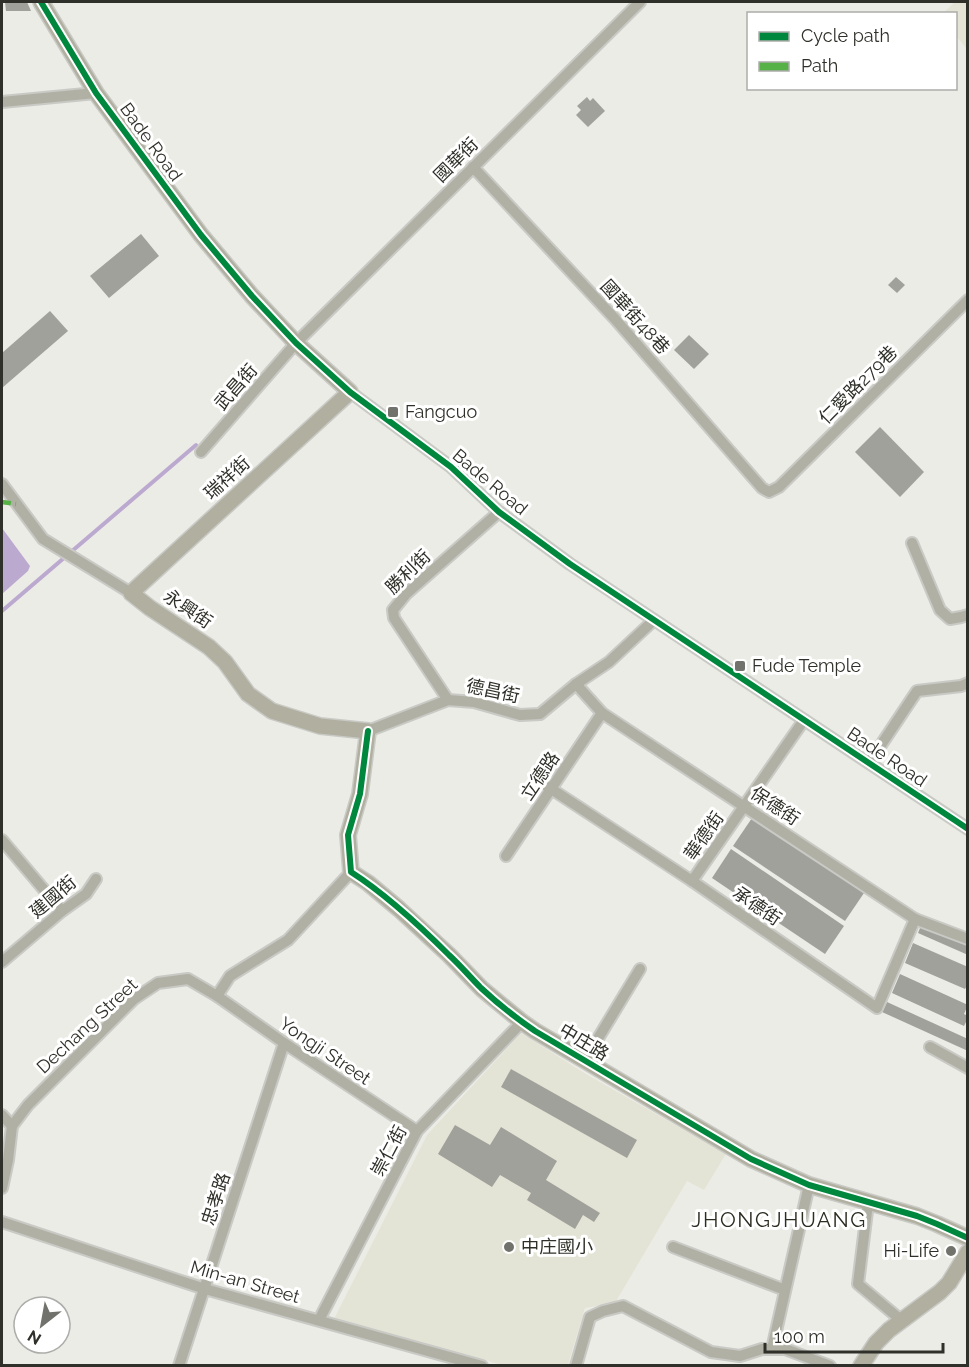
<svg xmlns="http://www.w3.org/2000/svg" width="969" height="1367" viewBox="0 0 969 1367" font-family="Raleway,'Noto Sans TC',sans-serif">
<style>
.built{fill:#e4e4d6}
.water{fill:#bca9d0}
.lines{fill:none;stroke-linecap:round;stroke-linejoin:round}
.stream{stroke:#bca9d0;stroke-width:4}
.building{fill:#a1a19c}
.street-casing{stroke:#c9c9c5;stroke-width:14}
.secondary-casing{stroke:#c9c9c5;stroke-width:18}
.street{stroke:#b0b0a4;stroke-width:10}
.secondary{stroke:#b0afa0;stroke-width:15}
.quiet{stroke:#56b246;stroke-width:4.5;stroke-dasharray:9 4.5;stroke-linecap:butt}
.cycleway-casing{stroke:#fff;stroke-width:10}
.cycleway{stroke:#00873e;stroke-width:6}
.poi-dot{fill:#72726c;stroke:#fff;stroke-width:2}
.labels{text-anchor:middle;stroke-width:6;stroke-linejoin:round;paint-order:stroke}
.street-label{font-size:18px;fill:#30302a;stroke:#fff}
.poi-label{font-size:18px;fill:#30302a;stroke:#fff;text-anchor:start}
.quarter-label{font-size:21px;letter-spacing:1.5px;fill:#2c2c21;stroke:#fff}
</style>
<rect width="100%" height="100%" fill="#ecece6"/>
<!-- built -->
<g class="built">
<polygon points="955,2 967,2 967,49 956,36 956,14 943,13"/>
<polygon points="521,1033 586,1074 726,1154 704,1190 687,1181 615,1303 585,1308 568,1365 502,1365 334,1319 427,1135"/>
</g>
<!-- water -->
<polygon class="water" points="2,528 30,566 28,571 2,594"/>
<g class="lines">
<!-- stream -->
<polyline class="stream" points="2,611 196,445"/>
</g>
<!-- building -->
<g class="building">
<polygon points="5,2 27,2 31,11 6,11"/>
<polygon points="587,97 590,101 593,98 605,111 588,127 576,115 581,110 577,106"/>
<polygon points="141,234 159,256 109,298 90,276"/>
<polygon points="896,277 905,285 897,293 888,285"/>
<polygon points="50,311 68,331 2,388 2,353"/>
<polygon points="689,335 709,354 694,369 674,350"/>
<polygon points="880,427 924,472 900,497 855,452"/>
<polygon points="752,818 864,893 845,921 733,846"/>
<polygon points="731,849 844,926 825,954 712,878"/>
<polygon points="922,923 968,943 968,955 918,933"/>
<polygon points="913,943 968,967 968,984 965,989 905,963"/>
<polygon points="900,974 968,1005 964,1014 968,1016 968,1018 964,1026 892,993"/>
<polygon points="887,1002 968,1039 968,1051 882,1012"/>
<polygon points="511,1069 637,1140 627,1158 501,1087"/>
<polygon points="455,1125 490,1145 501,1127 557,1161 546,1180 600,1213 594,1222 583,1215 575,1229 527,1200 531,1193 500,1175 492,1187 438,1154"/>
</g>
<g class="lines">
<defs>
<g id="street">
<polyline points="2,102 96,93"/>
<polyline points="473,167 615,319 762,488 769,492 779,487 968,300"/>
<polyline points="350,392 451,467 499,512 570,564 968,829"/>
<polyline points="201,452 296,343 640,2"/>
<polyline points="2,484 43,539 131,593"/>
<polyline points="912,543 940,610 950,619 961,617 968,615"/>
<polyline points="576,684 602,713 915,919 968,939"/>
<polyline points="448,700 394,618 393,610 406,594 499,512"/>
<polyline points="368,731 448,700 474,702 520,715 540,714 576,684 609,662 654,620"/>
<polyline points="869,763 917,691 961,686 968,683"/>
<polyline points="536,779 692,881 877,1008 915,919"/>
<polyline points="2,840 62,911"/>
<polyline points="506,856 602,713"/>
<polyline points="692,881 804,720"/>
<polyline points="2,962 62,911 86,894 96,879"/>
<polyline points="217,996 284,1043 417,1131"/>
<polyline points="930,1047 968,1068"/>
<polyline points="585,1060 640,969"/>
<polyline points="2,1115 12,1126"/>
<polyline points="2,1188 8,1160 12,1126 28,1105 134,999 158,983 188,979 217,996 230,976 288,940 351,872"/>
<polyline points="868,1203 858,1284 901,1320"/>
<polyline points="2,1222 205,1289 482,1366"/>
<polyline points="673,1247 785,1290"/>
<polyline points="319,1320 417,1131 522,1022"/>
<polyline points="772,1349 809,1185"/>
<polyline points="179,1366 284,1043"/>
<polyline points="576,1366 590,1317 603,1311 623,1306 711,1352 740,1356 762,1349 785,1349 830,1366"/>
</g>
<g id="secondary">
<polyline points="41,2 96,93 201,235 252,296 296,343 350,392 131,593 150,608 209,647 225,662 248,694 272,711 320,726 368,731 360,794 348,835 351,872 368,883 399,909 449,955 482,989 522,1022 535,1031 751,1159 809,1185 917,1216 937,1224 968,1238"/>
<polyline points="861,1366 876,1343 889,1330 940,1292 949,1283 968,1252"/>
</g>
</defs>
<!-- street casing -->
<use href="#street" class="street-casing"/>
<!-- secondary casing -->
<use href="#secondary" class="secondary-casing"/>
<!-- street -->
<use href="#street" class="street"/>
<!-- secondary -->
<use href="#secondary" class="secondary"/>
<!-- quiet -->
<polyline class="quiet" points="2,502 16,504"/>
<defs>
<g id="cycleway">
<polyline points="41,2 96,93 201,235 252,296 296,343 350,392 451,467 499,512 570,564 968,829"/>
<path d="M368,731L360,794L348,835L351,872C387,895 419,925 449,955C460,965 470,977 481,988C497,1003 516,1018 535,1031L751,1159L809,1185L917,1216L937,1224L968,1238"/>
</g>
</defs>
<!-- cycleway casing -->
<use href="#cycleway" class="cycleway-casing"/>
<!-- cycleway -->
<use href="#cycleway" class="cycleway"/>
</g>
<!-- markers -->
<g class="poi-dot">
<rect x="387" y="406" width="12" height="12" rx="3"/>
<rect x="734" y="660" width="12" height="12" rx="3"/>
<circle cx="509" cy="1247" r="6"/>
<circle cx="951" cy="1251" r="6"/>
</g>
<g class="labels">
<!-- street labels -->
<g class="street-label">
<text transform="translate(151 142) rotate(54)" y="6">Bade Road</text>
<text transform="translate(456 160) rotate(-45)" y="6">國華街</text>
<text transform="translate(635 317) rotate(48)" y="6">國華街48巷</text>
<text transform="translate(858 385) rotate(-45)" y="6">仁愛路279巷</text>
<text transform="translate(236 387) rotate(-49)" y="6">武昌街</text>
<text transform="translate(227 478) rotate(-42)" y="6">瑞祥街</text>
<text transform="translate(490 482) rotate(40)" y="6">Bade Road</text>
<text transform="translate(408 572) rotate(-44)" y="6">勝利街</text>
<text transform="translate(188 609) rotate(34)" y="6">永興街</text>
<text transform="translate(493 691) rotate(12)" y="6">德昌街</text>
<text transform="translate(887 757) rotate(34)" y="6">Bade Road</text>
<text transform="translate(540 776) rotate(-56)" y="6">立德路</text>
<text transform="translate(775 806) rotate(33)" y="6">保德街</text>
<text transform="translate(704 836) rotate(-55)" y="6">華德街</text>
<text transform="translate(53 897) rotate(-40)" y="6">建國街</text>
<text transform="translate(757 906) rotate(34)" y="6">承德街</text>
<text transform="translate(87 1026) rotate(-43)" y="6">Dechang Street</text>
<text transform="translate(584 1042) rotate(31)" y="6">中庄路</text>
<text transform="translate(325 1051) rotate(34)" y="6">Yongji Street</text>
<text transform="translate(389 1151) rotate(-62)" y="6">崇仁街</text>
<text transform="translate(216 1199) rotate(-72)" y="6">忠孝路</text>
<text transform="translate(245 1282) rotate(16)" y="6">Min-an Street</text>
</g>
<!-- poi labels -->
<g class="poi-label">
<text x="405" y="418">Fangcuo</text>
<text x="752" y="672">Fude Temple</text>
<text x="521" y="1253">中庄國小</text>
<text x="939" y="1257" text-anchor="end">Hi-Life</text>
</g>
<!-- quarter labels -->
<g class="quarter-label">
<text x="779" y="1227">JHONGJHUANG</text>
</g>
</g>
<!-- border -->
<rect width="969" height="1367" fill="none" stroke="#30302a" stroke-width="6"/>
<!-- legend -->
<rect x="747" y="12" width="210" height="78" fill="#ffffff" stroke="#acacaa" stroke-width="1.5"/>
<rect x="759" y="32" width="30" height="9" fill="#00873e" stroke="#acacaa" stroke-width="1.5"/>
<text x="801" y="42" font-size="18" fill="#30302a">Cycle path</text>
<rect x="759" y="62" width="30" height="9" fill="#56b246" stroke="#acacaa" stroke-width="1.5"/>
<text x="801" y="72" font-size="18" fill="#30302a">Path</text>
<!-- north arrow -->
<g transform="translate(42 1325) rotate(211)"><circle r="28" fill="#ffffff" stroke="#acacaa" stroke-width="1.5"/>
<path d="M0-4.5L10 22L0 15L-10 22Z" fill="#72726c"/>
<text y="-9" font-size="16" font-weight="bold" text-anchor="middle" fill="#30302a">N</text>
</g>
<!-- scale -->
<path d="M765 1343v9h178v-9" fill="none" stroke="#30302a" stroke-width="3"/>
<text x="774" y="1343" font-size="18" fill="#30302a" stroke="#ffffff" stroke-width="4.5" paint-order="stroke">100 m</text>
</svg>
